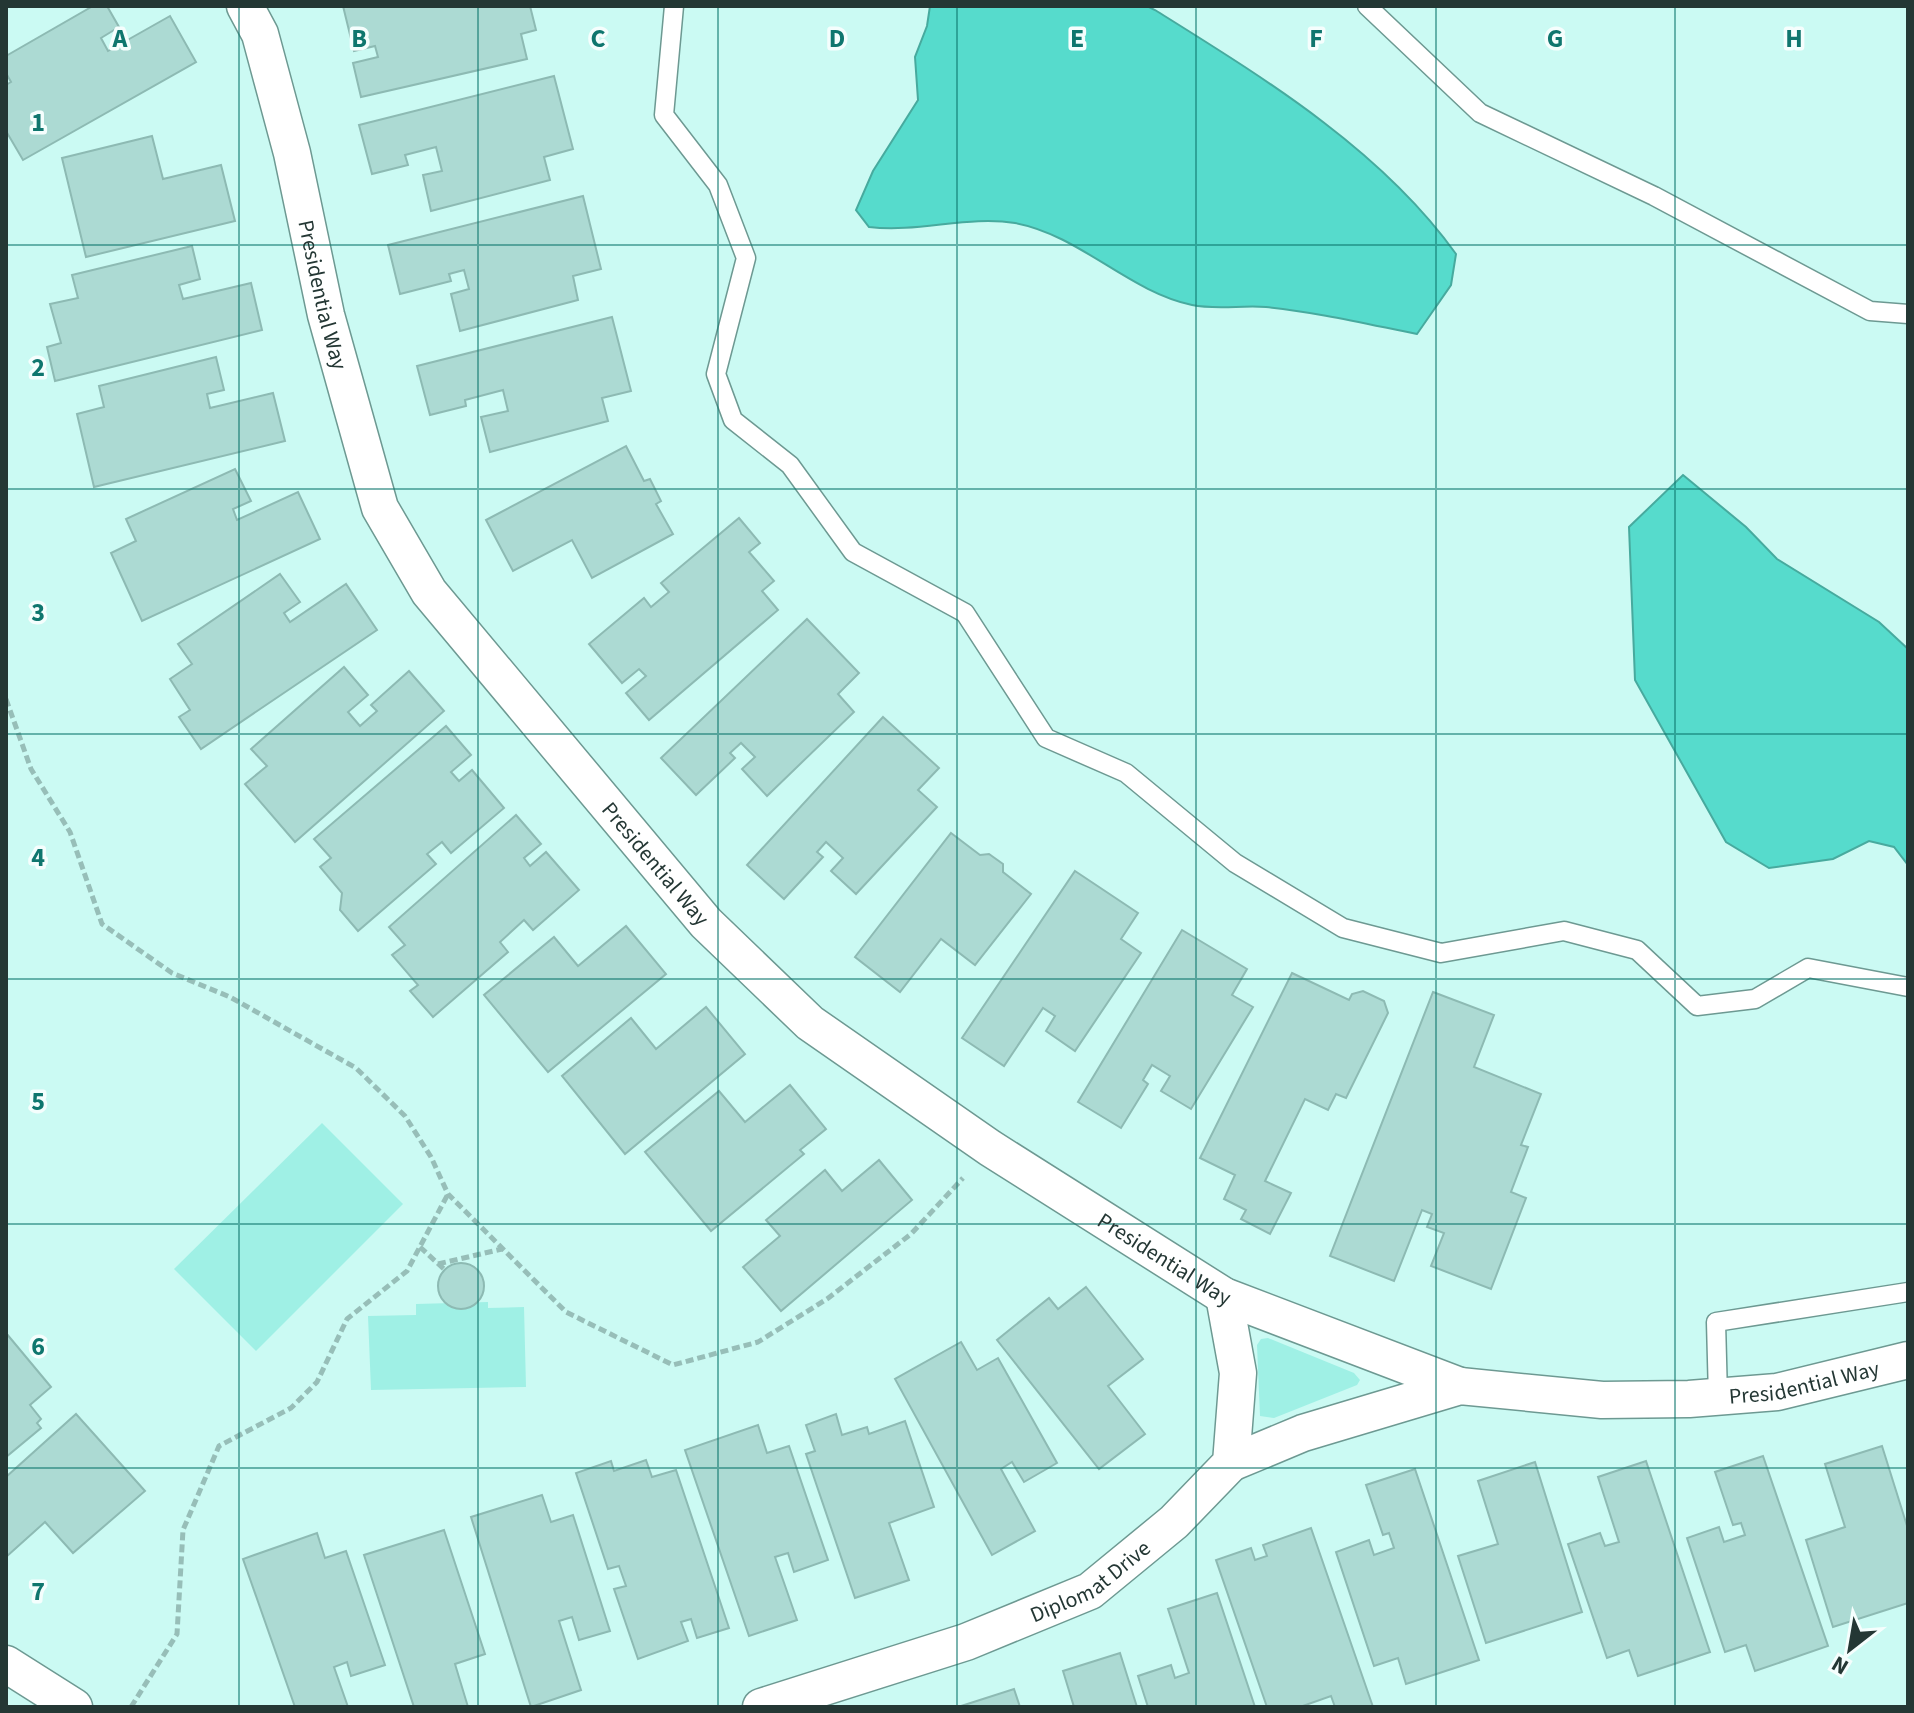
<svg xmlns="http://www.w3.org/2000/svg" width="1914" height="1713" viewBox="0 0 1914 1713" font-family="'Source Sans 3',sans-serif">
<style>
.green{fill:#9ff0e5}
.water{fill:#56dbcc;stroke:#47aa9e;stroke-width:2}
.building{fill:#acdad3;stroke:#8dbab3;stroke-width:2}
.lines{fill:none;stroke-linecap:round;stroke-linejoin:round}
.lane-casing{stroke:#6d9992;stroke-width:21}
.street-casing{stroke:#6d9992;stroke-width:39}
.path{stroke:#97beb8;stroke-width:5;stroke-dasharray:8 4;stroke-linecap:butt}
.lane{stroke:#fff;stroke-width:18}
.street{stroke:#fff;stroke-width:36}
.grid{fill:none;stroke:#0f766e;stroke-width:2;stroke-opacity:0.55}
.labels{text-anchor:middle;stroke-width:7;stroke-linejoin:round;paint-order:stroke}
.street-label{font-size:22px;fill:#243734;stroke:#f5fefd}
.grid-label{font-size:26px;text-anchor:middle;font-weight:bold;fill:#0f766e;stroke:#f5fefd;stroke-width:7;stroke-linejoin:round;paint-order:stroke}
</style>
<rect width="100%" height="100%" fill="#cbfaf3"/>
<!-- green -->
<g class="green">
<polygon points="322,1123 403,1204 256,1351 174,1269"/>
<polygon points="488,1302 488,1308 524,1307 526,1387 371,1390 368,1316 416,1315 416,1304"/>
<polygon points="1268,1338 1354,1373 1360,1380 1357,1385 1274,1418 1260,1416 1257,1345 1261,1339"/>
</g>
<!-- water -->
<g class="water">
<path d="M930,6H1147L1155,10C1262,77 1381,149 1456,254L1451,285L1417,334C1367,324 1316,312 1266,307C1242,305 1216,310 1192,305C1129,292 1080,235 1015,223C968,215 919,233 869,227L856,210L873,171L918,100L915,57L927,26Z"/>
<polygon points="1683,475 1746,527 1777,559 1879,622 1908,649 1908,865 1894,847 1869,841 1833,859 1769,868 1726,842 1635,680 1629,527"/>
</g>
<!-- building -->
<g class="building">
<polygon points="93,6 107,6 119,27 101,38 108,51 170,16 196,62 23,160 6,131 6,85 11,82 6,73 6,56"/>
<polygon points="343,6 530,6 536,30 521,34 527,59 361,97 353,63 378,57 375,46 354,51"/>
<polygon points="554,76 573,149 544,157 550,180 431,211 423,175 442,171 436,147 405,155 408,165 372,174 359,125"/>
<polygon points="152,136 163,179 221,165 235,221 86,257 62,158"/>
<polygon points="583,196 601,269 573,276 578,300 460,331 451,294 469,289 464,270 449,274 451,281 400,294 388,245"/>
<polygon points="192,246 200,279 179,285 183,299 251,283 262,330 55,381 47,347 61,343 50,304 78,298 72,275"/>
<polygon points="612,317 631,391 602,398 608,421 490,452 481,417 508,411 503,390 465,400 466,406 430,415 417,366"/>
<polygon points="216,357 224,390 207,394 210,408 273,393 285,441 94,487 77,414 104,407 99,386"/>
<polygon points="626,446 644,481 650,479 661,501 656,504 673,534 592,578 572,540 513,571 486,520"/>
<polygon points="235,469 251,501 233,509 237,520 298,492 320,539 142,621 111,553 136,541 126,519"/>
<polygon points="739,518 760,543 749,552 774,581 762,591 778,610 649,720 626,693 646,676 639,669 622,683 589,644 644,598 651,607 669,592 661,583"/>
<polygon points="280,574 300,602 284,613 290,622 346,584 377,630 201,749 179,717 190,710 170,679 192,664 178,644"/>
<polygon points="807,619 859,673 838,694 854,712 767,796 742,769 755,757 741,743 730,753 735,758 696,795 661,758"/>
<polygon points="344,667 368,695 348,712 360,726 377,711 371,705 409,671 444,711 295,842 245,784 267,766 251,749"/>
<polygon points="883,717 939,768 918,790 937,807 856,894 831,871 843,858 826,842 817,852 823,857 784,899 747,865"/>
<polygon points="446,726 471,755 451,772 459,781 472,770 504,808 451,853 442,842 427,854 436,864 358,931 340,910 342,893 320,867 331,858 314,839"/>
<polygon points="516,815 541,844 524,858 530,866 546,852 579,890 533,930 524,920 500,942 508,952 433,1017 410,991 418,985 392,955 405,945 389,927"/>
<polygon points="951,833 980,855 989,854 1003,864 1003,872 1031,894 975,965 941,939 900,992 855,957"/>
<polygon points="1075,871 1138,913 1121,939 1141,953 1075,1051 1046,1031 1055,1016 1043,1008 1004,1066 962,1038"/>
<polygon points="626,926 666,974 548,1072 484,995 554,937 578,966"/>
<polygon points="1182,930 1247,969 1232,995 1253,1007 1191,1109 1161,1091 1170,1076 1152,1065 1143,1080 1148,1084 1121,1128 1078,1102"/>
<polygon points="1292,973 1349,1000 1352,994 1363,991 1384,1001 1388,1013 1346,1098 1336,1094 1328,1110 1305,1099 1265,1181 1291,1193 1270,1234 1241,1219 1246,1210 1224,1199 1235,1175 1200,1158"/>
<polygon points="1433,992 1494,1015 1474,1067 1541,1094 1521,1145 1528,1147 1511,1192 1526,1198 1491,1289 1431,1266 1444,1233 1427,1227 1432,1214 1422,1210 1394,1281 1330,1256"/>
<polygon points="706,1007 745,1054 625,1154 562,1076 631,1018 656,1049"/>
<polygon points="790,1085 826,1129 800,1150 804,1154 711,1231 645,1152 719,1091 745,1122"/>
<polygon points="879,1160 912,1200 781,1311 743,1267 780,1236 766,1220 825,1170 842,1191"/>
<circle cx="461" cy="1286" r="23"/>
<polygon points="1086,1287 1143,1359 1108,1386 1145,1434 1099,1469 997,1340 1049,1298 1058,1309"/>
<polygon points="6,1333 51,1387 30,1405 41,1419 37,1423 41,1428 6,1457"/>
<polygon points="961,1342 977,1370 998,1358 1057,1463 1024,1482 1012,1462 1001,1469 1035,1531 992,1555 895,1379"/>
<polygon points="76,1414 145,1491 73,1553 45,1522 6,1557 6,1477"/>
<polygon points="836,1414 842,1435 867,1427 869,1434 905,1421 934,1507 889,1523 909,1580 855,1598 806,1454 815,1451 806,1425"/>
<polygon points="758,1425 767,1453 789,1446 828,1560 794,1572 788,1553 775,1557 797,1620 749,1636 685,1450"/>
<polygon points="1882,1446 1908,1529 1908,1603 1833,1627 1806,1540 1845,1527 1825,1464"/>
<polygon points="1763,1456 1828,1646 1755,1671 1746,1645 1725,1652 1687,1538 1719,1527 1724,1542 1745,1535 1741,1523 1733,1525 1715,1472"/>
<polygon points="646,1460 652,1477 676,1470 729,1628 697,1638 691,1619 681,1622 688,1641 638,1659 614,1589 626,1586 619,1566 608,1569 576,1473 611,1461 614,1471"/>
<polygon points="1646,1461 1710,1652 1638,1676 1629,1650 1607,1658 1568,1544 1600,1533 1605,1546 1619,1542 1598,1477"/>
<polygon points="1535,1462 1582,1612 1486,1643 1458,1556 1498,1544 1478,1481"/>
<polygon points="1415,1469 1479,1660 1406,1684 1398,1658 1374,1666 1336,1552 1369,1540 1374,1555 1394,1548 1389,1533 1383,1535 1366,1485"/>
<polygon points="542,1495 551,1522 573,1515 610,1631 579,1640 572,1617 559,1621 581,1690 531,1707 471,1517"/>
<polygon points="1311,1528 1373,1707 1335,1707 1331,1696 1300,1707 1267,1707 1216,1560 1251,1548 1255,1560 1267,1556 1263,1545"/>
<polygon points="444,1530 485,1654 455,1664 468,1707 414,1707 364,1555"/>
<polygon points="317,1533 325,1558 346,1551 385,1665 351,1676 347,1662 334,1667 348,1707 295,1707 243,1559"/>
<polygon points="1217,1593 1255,1707 1148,1707 1138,1676 1171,1665 1175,1678 1189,1673 1168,1609"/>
<polygon points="1120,1653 1137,1707 1074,1707 1063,1671"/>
<polygon points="1014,1689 1020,1707 958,1707"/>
</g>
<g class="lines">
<defs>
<g id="lane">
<polyline points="674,6 664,115 718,185 746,258 716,374 733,420 790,465 853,552 965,613 1046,738 1126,773 1235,863 1343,928 1441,953 1564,931 1637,950 1697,1006 1755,999 1808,968 1908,987"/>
<polyline points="1367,6 1480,113 1654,196 1870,311 1908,314"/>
<polyline points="1718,1397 1716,1322 1908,1292"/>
</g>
<g id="street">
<path id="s1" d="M245,6L260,34L292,153L326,315L380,508L429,592L706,923L810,1023L990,1148L1224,1296L1460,1386"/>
<path id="s2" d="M1231,1463L1303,1433L1460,1386L1602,1400L1689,1399L1777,1392L1908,1360"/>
<polyline points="6,1664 74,1707"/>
<path id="s3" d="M761,1707L966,1642L1090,1591L1174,1522L1231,1463L1238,1373L1224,1296"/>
</g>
</defs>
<!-- lane casing -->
<use href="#lane" class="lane-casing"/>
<!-- street casing -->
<use href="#street" class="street-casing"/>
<!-- path -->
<g class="path">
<polyline points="6,699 31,769 70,832 102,924 172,973 230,997 356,1068 405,1116 431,1157 448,1194 566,1312 673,1365 758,1342 827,1299 911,1234 963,1178"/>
<polyline points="420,1247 445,1270"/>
<polyline points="438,1264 502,1249"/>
<polyline points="131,1707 177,1634 183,1530 219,1446 291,1408 317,1382 347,1319 407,1271 448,1194"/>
</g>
<!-- lane -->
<use href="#lane" class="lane"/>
<!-- street -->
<use href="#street" class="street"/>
</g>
<!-- grid -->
<path class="grid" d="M239,6V1707M478,6V1707M718,6V1707M957,6V1707M1196,6V1707M1436,6V1707M1675,6V1707M6,245H1908M6,489H1908M6,734H1908M6,979H1908M6,1224H1908M6,1468H1908"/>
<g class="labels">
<!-- street labels -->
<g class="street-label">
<text dy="8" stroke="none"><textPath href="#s1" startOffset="300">Presidential Way</textPath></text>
<text dy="8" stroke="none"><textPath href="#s1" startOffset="972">Presidential Way</textPath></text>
<text dy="8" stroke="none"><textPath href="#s1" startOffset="1620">Presidential Way</textPath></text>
<text dy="8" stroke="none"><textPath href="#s2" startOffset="588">Presidential Way</textPath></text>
<text dy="8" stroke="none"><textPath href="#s3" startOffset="354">Diplomat Drive</textPath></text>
</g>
</g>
<g class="grid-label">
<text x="120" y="47">A</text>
<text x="359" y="47">B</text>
<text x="598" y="47">C</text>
<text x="837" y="47">D</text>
<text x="1077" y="47">E</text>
<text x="1316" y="47">F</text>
<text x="1555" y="47">G</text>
<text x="1794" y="47">H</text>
<text x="38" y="131">1</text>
<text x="38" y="376">2</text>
<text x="38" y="621">3</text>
<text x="38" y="866">4</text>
<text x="38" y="1110">5</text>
<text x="38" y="1355">6</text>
<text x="38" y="1600">7</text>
</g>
<!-- border -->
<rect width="1914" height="1713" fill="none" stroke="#243734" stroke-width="16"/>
<!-- north arrow -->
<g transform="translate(1850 1649) rotate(211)" stroke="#f5fefd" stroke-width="6" paint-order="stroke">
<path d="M0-6L14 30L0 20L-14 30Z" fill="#243734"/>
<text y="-12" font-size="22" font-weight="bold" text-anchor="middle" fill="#243734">N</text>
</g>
</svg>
